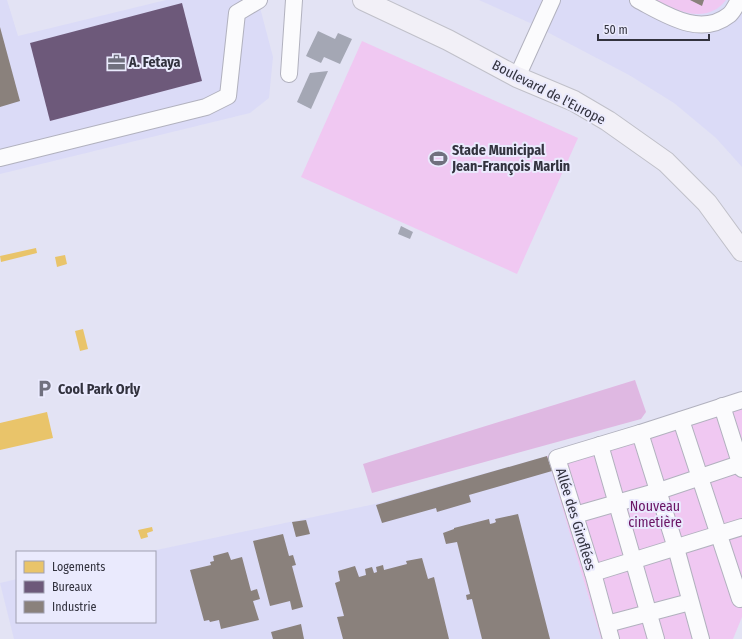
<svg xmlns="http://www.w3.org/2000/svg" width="742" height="639" viewBox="0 0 742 639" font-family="'Fira Sans Condensed',sans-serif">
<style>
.built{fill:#dbdbf7}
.green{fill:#f0c8f2}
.forest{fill:#dfb8e2}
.homes{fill:#e9c46a}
.offices{fill:#6d597a}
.industry{fill:#8a817c}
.building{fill:#a4a7b4}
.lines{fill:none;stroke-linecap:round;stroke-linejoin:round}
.minor-casing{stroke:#b1b1be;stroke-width:18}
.major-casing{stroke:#c0c0c9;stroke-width:22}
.minor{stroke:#fbfbfd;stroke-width:16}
.major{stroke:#f2f0f7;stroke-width:20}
.labels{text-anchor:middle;stroke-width:4;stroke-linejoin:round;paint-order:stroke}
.poi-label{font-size:14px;font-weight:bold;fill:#32323e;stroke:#eaeafd;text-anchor:start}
.street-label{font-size:14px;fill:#32323e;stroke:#eaeafd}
.park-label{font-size:14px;fill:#6a1464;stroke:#eaeafd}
</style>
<rect width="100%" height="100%" fill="#e3e3f4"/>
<!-- built -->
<g class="built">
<polygon points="0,0 7,0 18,36 166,0 258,0 273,57 269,98 250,113 0,174"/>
<polygon points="479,0 742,0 742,167 716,138 674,103 629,75 530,23"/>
<polygon points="547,456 601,639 14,639 0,583 17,579 17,622 155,622 155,552 147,552 375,504"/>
</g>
<!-- green -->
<g class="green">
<path d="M655,0H690L702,5L704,0H726C707,25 677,11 655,0Z"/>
<polygon points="362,41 578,138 517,274 301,177"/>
<polygon points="742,394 742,617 733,639 601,639 547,456"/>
</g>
<!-- forest -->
<polygon class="forest" points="635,380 646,412 641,419 372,493 363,464"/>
<!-- homes -->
<g class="homes">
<polygon points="36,248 37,253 1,262 0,256"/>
<polygon points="65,255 67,264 57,267 55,257"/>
<polygon points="83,329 88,349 80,351 75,331"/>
<polygon points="47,412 53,438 0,450 0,423"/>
<polygon points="152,527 153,531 147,533 148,537 141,539 138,530"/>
</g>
<!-- offices -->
<polygon class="offices" points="182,3 202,81 50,121 30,43"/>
<!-- industry -->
<g class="industry">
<polygon points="690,0 704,0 702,6"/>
<polygon points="0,27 20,101 0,107"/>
<polygon points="547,456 552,471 469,495 471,502 437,512 436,508 382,523 376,505"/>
<polygon points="518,514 550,639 482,639 472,599 467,600 466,595 470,594 457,542 446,544 443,533 454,529 454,528 489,519 490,524 494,523 496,522 495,519"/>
<polygon points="306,520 310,534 296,537 292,522"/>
<polygon points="283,534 289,556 293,555 296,565 292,566 303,607 292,610 290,601 270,606 253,541"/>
<polygon points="228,552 231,560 242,557 251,591 257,589 260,599 253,601 259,620 221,629 219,620 210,622 209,620 204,621 190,570 211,565 210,562 214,561 213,556"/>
<polygon points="422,558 428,579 434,577 449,639 343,639 337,617 344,616 335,583 340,581 338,571 355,566 359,577 366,575 365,569 372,567 374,573 377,572 376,567 383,565 384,570 407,564 406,561"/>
<polygon points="301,624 304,639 273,639 271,632"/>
</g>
<!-- building -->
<g class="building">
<polygon points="318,31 335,39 338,33 352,39 340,64 324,57 321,63 306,56"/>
<polygon points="328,71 311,109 297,102 310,73"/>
<polygon points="401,226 413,232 410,239 398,234"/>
</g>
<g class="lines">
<defs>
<g id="minor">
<path d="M638,0C665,14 700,38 729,15C733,12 736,5 739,0"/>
<polyline points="289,74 294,0"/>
<polyline points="517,77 552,0"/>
<polyline points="0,158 206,107 228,96 237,13 259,0"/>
<polyline points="722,406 742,469"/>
<polyline points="681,420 740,599"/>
<polyline points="640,433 742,400"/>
<polyline points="600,445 656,639"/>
<polyline points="575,515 659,491 742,463"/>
<polyline points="593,573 742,527"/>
<polyline points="607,624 690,602"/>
<polyline points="611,639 593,573 557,458 640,433 676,548 701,639"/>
</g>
<polyline id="major" points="363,0 448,40 517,77 574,101 608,121 666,162 707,203 742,251"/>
</defs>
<!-- minor casing -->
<use href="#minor" class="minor-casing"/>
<!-- major casing -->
<use href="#major" class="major-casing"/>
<!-- minor -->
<use href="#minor" class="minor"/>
<!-- major -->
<use href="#major" class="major"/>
</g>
<!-- icons -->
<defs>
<symbol id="office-bare" viewBox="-9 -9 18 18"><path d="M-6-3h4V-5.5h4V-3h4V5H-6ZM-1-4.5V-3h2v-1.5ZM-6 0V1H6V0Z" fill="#70707e" stroke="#eaeafd" stroke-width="2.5" paint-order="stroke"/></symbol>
<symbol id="stadium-bare" viewBox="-9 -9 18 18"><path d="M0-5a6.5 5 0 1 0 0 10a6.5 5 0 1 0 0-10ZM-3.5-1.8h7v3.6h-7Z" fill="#70707e" stroke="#eaeafd" stroke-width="2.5" paint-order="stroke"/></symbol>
<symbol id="parking-bare" viewBox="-9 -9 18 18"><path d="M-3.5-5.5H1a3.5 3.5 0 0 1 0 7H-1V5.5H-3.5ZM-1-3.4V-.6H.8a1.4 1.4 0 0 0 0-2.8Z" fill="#70707e" stroke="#eaeafd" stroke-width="2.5" paint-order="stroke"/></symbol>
</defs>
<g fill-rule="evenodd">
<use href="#office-bare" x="104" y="50" width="25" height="25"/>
<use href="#stadium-bare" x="426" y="146" width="25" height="25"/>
<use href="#parking-bare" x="32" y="376" width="25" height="25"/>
</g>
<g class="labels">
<!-- poi labels -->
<g class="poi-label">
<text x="129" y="67">A. Fetaya</text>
<text x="452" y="155">Stade Municipal<tspan x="452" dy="16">Jean-François Marlin</tspan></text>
<text x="58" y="394">Cool Park Orly</text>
</g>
<!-- street labels -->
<g class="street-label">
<text transform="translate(549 92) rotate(27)" y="5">Boulevard de l'Europe</text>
<text transform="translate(576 519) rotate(73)" y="5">Allée des Giroflées</text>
</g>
<!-- park labels -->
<g class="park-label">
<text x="655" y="511">Nouveau<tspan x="655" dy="16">cimetière</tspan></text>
</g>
</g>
<!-- legend -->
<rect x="16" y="551" width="140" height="72" fill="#eaeafd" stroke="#a0a0b1"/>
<rect x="24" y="561" width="20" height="12" fill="#e9c46a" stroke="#a0a0b1"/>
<text x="52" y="571" font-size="12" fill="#32323e">Logements</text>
<rect x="24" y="581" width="20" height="12" fill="#6d597a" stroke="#a0a0b1"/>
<text x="52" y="591" font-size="12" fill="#32323e">Bureaux</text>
<rect x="24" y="601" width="20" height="12" fill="#8a817c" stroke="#a0a0b1"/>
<text x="52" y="611" font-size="12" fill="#32323e">Industrie</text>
<!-- scale -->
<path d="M598 34v6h111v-6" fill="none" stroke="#32323e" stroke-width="2"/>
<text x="604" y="34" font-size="12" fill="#32323e" stroke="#eaeafd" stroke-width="3" paint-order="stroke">50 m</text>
</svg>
